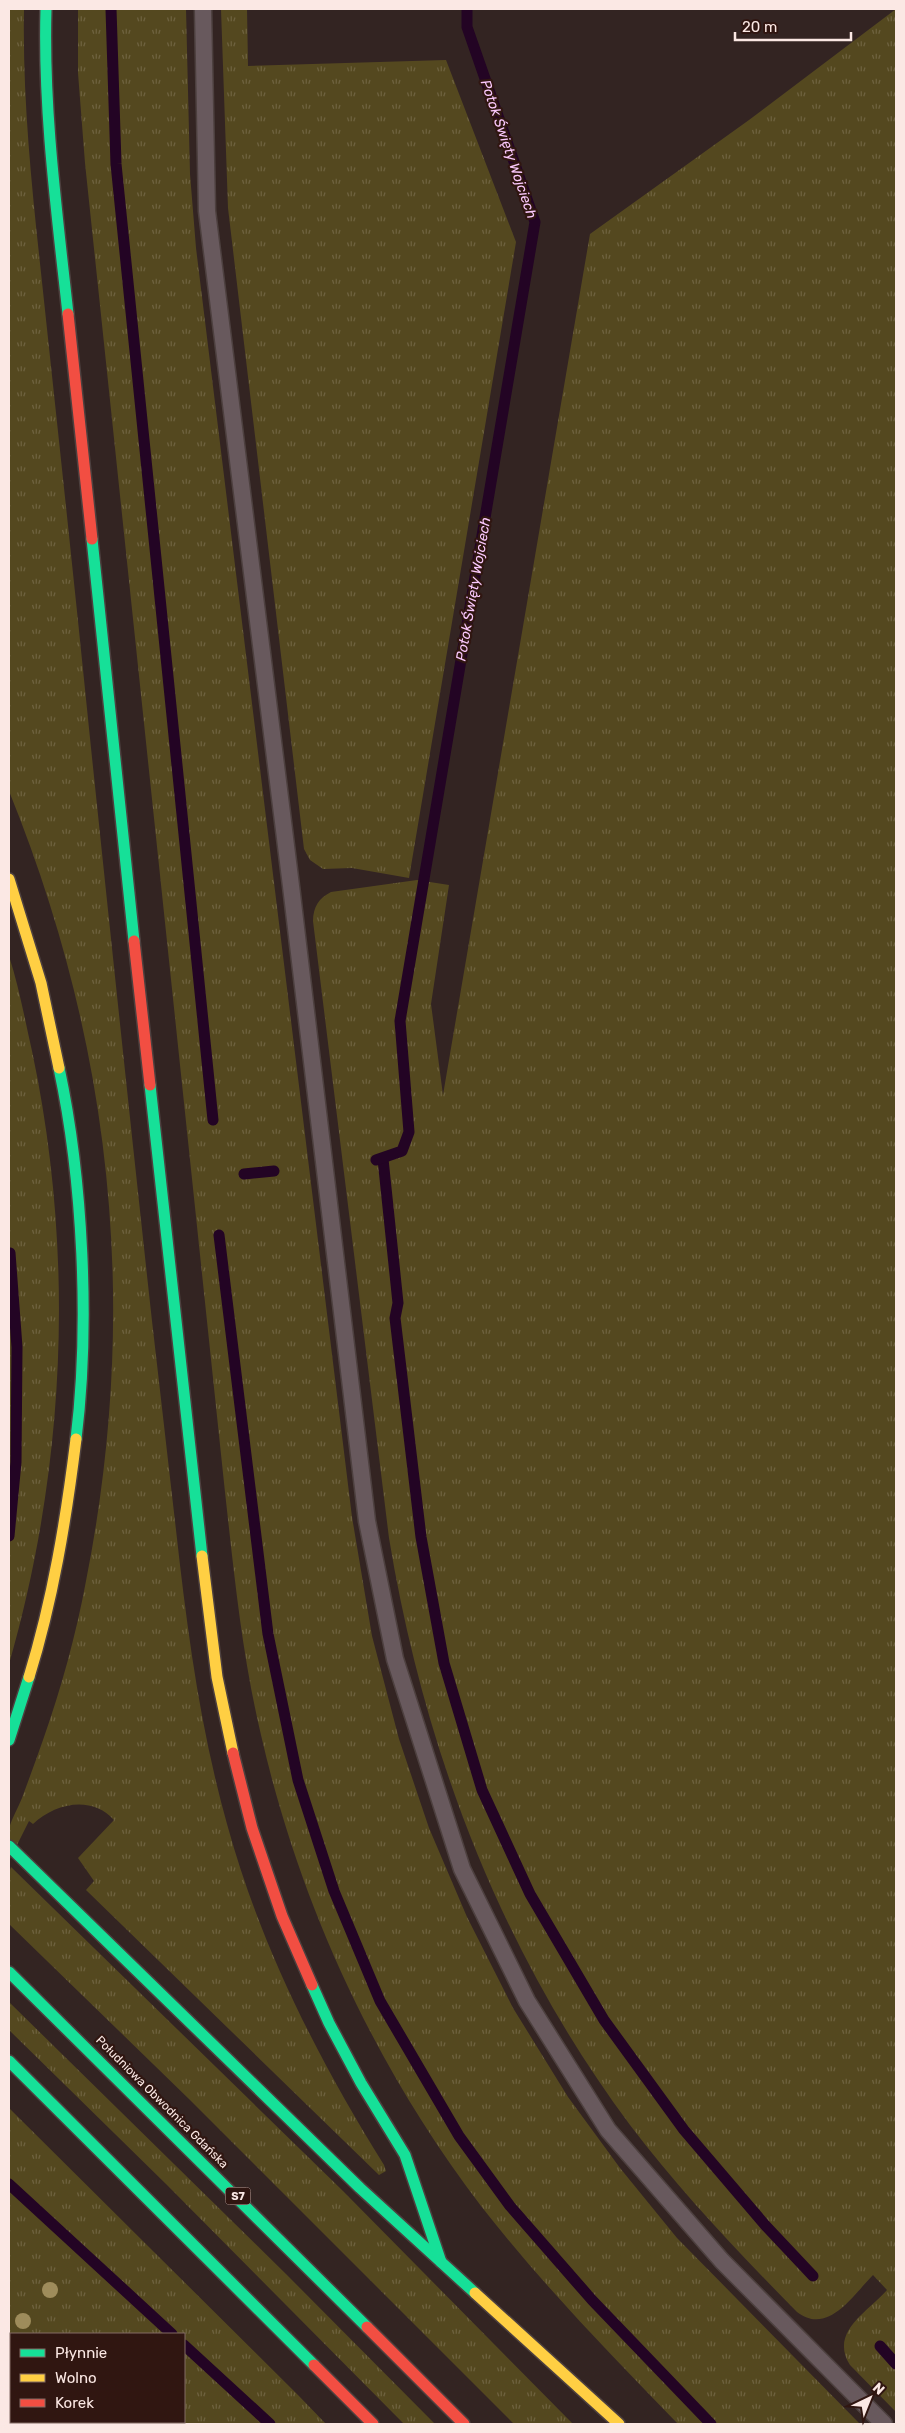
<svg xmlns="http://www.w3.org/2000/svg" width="905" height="2433" viewBox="0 0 905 2433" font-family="Rubik,sans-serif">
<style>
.grass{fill:url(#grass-tufts);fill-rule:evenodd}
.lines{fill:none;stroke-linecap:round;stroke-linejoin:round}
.stream{stroke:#230424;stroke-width:11}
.lane-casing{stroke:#4d403f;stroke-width:19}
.fast-casing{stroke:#4d403f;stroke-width:14}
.slow-casing{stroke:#4d403f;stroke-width:14}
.jam-casing{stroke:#4d403f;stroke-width:14}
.lane{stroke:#68595d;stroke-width:16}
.fast{stroke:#16e098;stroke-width:11}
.slow{stroke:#ffcf43;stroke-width:11}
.jam{stroke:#f24e42;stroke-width:11}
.tree{fill:#9e8c5b}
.labels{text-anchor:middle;stroke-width:4.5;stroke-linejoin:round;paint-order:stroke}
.shield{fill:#301611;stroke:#bea9a5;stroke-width:1}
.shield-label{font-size:11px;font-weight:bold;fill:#fbe8e4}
.street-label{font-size:12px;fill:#fbe8e4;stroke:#301611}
.water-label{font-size:14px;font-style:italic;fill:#fbc9fd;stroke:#301611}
</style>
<defs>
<pattern id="grass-tufts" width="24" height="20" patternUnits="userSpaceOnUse" patternTransform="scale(1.25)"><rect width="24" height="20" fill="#54481f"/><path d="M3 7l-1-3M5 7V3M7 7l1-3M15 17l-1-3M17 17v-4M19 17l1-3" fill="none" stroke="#6e623f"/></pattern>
</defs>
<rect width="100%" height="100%" fill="#332422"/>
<!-- grass -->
<g class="grass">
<path d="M9,9H24C22,116 36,223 47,329C62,469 77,608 91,748C111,939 131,1130 152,1321C160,1390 168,1460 176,1530C187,1629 200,1728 227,1824C260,1945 318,2059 384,2165L386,2171L379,2175L86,1890L94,1881L78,1858L114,1820C92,1795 55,1803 33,1824L29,1821L9,1861C9,1851 7,1838 9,1828C12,1818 18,1808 22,1798C29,1779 36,1760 43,1740C61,1689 76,1635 86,1581C140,1308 113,1048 9,791Z"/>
<path d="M78,9H186L190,174L196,248L352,1517L372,1636L399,1739L429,1828L467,1917L513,2008L568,2097L620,2168L677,2238L860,2424H678C610,2354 541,2283 481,2206C375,2067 300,1905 261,1735C242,1655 234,1573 225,1492L85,163L78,73Z"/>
<polygon points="221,9 247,9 248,66 446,60 516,242 409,878 352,868 323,869 310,860 304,849 228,208"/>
<path d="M896,9V2412L850,2365C829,2332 868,2312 887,2290L873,2275C853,2295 828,2336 797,2312C738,2252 681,2192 630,2125C501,1952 424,1750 389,1538L313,921C313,907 319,898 331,892L417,880L449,885L431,1004L443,1095L590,234L749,120Z"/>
<path d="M9,956C19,987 25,1020 32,1051C75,1253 66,1466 9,1664Z"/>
<polygon points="11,1867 343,2191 573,2424 514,2424 189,2099 9,1924 9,1873"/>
<polygon points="9,2002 286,2274 435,2424 404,2424 166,2184 9,2030"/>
<path d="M9,2108L298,2395L326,2424H9ZM11,2334H184V2422H11Z"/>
</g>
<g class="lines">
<!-- stream -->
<g class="stream">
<polyline points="111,9 116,164 213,1120"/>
<polyline points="383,1159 398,1303 395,1318 421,1537 444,1663 482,1790 530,1894 604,2020 684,2130 765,2225 813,2276"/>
<polyline points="376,1160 402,1151 409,1132 400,1021 535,222 467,27 467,9"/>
<polyline points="244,1174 274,1171"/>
<polyline points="219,1235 268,1634 298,1780 334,1891 380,2001 459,2136 510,2206 592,2300 711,2424"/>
<polyline points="9,1536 16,1462 17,1347 10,1253"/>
<polyline points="9,2184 172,2334"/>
<polyline points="184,2345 270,2424"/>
<polyline points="880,2346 896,2364"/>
</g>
<defs>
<polyline id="lane" points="203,9 207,211 291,886 367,1521 395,1659 462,1869 527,2001 608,2130 722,2261 884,2424"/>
<g id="fast">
<path d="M46,9C43,110 57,213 68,314"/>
<polyline points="92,539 134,941"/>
<path d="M59,1068C83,1180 90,1325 76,1439"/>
<polyline points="150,1085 202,1556"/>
<polyline points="9,1740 29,1677"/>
<polyline points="9,1846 360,2188 475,2293"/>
<polyline points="9,1972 367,2327"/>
<polyline points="312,1985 329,2023 361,2083 405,2155 441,2262"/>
<polyline points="9,2061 314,2365"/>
</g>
<g id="slow">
<polyline points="9,879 41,983 59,1068"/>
<polyline points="202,1556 217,1677 233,1753"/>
<path d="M29,1677C53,1599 66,1520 76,1439"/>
<polyline points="475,2293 619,2424"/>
</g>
<g id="jam">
<polyline points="68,314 92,539"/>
<polyline points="134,941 150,1085"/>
<polyline points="233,1753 252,1828 282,1916 312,1985"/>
<polyline points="367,2327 464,2424"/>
<polyline points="314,2365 373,2424"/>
</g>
</defs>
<!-- lane casing -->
<use href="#lane" class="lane-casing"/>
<!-- fast casing -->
<use href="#fast" class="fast-casing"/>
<!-- slow casing -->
<use href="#slow" class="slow-casing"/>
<!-- jam casing -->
<use href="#jam" class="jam-casing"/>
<!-- lane -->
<use href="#lane" class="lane"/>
<!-- fast -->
<use href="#fast" class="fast"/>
<!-- slow -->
<use href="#slow" class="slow"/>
<!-- jam -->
<use href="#jam" class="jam"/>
</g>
<!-- trees -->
<g class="tree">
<circle cx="50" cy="2290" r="8"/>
<circle cx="23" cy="2321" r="8"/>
</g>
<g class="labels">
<!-- shield labels -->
<rect class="shield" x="225.5" y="2187.5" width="25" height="17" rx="4"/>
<g class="shield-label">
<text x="238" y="2200">S7</text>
</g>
<!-- street labels -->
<g class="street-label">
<text transform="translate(162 2102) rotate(45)" y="4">Południowa Obwodnica Gdańska</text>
</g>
<!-- water labels -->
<g class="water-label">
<text transform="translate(509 149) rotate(71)" y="5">Potok Święty Wojciech</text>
<text transform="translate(473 589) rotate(-80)" y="5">Potok Święty Wojciech</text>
</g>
</g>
<!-- border -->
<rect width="905" height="2433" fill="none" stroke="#fbe8e4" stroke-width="20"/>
<!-- legend -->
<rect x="10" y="2333" width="175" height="90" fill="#301611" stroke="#816a65"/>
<rect x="20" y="2349" width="25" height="8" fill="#16e098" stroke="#816a65"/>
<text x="55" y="2358" font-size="15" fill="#fbe8e4">Płynnie</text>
<rect x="20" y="2374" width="25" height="8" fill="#ffcf43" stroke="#816a65"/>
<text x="55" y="2383" font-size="15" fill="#fbe8e4">Wolno</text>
<rect x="20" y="2399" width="25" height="8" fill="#f24e42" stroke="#816a65"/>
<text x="55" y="2408" font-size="15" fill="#fbe8e4">Korek</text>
<!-- north arrow -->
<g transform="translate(870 2398) rotate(43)" stroke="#301611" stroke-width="4" paint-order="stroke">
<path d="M0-4L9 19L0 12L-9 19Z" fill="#fbe8e4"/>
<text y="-8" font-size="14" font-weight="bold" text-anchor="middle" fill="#fbe8e4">N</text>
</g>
<!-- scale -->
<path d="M735 32v8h116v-8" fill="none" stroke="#fbe8e4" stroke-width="2.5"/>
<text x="742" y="32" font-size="15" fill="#fbe8e4" stroke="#301611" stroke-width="4" paint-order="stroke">20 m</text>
</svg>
